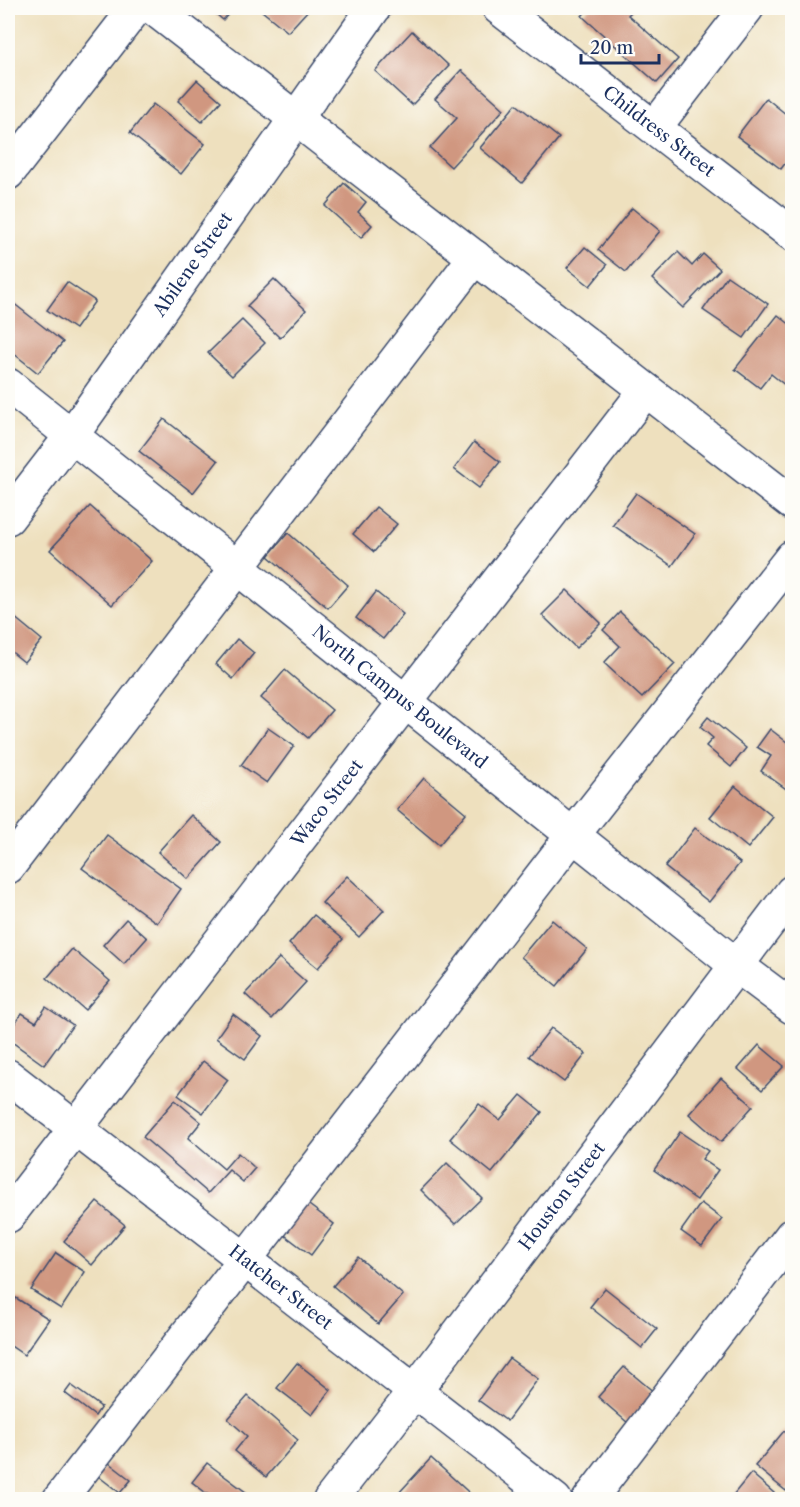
<svg xmlns="http://www.w3.org/2000/svg" width="800" height="1507" viewBox="0 0 800 1507" font-family="'Libre Caslon Text',serif">
<style>
.building{fill:#d09780}
.lines{fill:none;stroke-linecap:round;stroke-linejoin:round}
.minor-casing{stroke:#3b4a6c;stroke-width:36}
.minor{stroke:#fff;stroke-width:33}
.labels{text-anchor:middle;stroke-width:4.5;stroke-linejoin:round;paint-order:stroke}
.street-label{font-size:18px;fill:#1b2f5e;stroke:#fdfcf7}
</style>
<rect width="100%" height="100%" fill="#fdfcf7"/>
<filter id="ink" filterUnits="userSpaceOnUse"><feTurbulence type="fractalNoise" baseFrequency=".0167" numOctaves="2"/><feDisplacementMap in="SourceGraphic" scale="12" xChannelSelector="R" yChannelSelector="G"/><feConvolveMatrix kernelMatrix="1 2 1 2 8 2 1 2 1" color-interpolation-filters="sRGB"/></filter>
<filter id="wash" filterUnits="userSpaceOnUse"><feTurbulence type="fractalNoise" baseFrequency=".008" numOctaves="4" result="noise"/><feDisplacementMap in="SourceGraphic" scale="24" xChannelSelector="R" yChannelSelector="G"/><feGaussianBlur stdDeviation="1.35" result="paint"/><feColorMatrix in="noise" values="0 0 0 0 0 0 0 0 0 0 0 0 0 0 0 0 0 1.4 0 .05"/><feComposite in="paint" operator="in"/></filter>
<g filter="url(#wash)">
<rect width="100%" height="100%" fill="#eee0be"/>
<g id="blocks">
<!-- building -->
<g class="building">
<polygon points="209,8 234,8 223,20"/>
<polygon points="265,8 310,8 288,32 262,11"/>
<polygon points="589,8 635,8 628,15 678,59 657,83 582,16"/>
<polygon points="412,31 449,66 412,105 375,71"/>
<polygon points="461,70 504,109 451,167 430,148 457,118 435,99"/>
<polygon points="197,80 221,101 202,122 178,101"/>
<polygon points="766,98 792,119 792,154 781,169 737,136"/>
<polygon points="153,104 205,144 181,174 130,133"/>
<polygon points="516,104 559,138 522,183 480,148"/>
<polygon points="344,183 366,202 358,212 372,225 361,238 325,206"/>
<polygon points="632,208 660,231 626,272 598,250"/>
<polygon points="585,247 607,265 590,286 567,268"/>
<polygon points="678,252 692,266 703,254 720,269 683,308 652,279"/>
<polygon points="727,276 768,304 744,338 703,310"/>
<polygon points="274,279 306,310 280,338 247,306"/>
<polygon points="67,282 95,301 75,329 47,310"/>
<polygon points="8,299 63,342 38,373 8,349"/>
<polygon points="778,315 792,326 792,378 786,386 771,374 760,388 735,369"/>
<polygon points="242,320 265,343 232,376 208,353"/>
<polygon points="164,419 218,461 193,493 139,451"/>
<polygon points="474,442 500,462 479,488 454,469"/>
<polygon points="636,493 695,534 672,566 613,525"/>
<polygon points="90,506 152,561 112,605 50,550"/>
<polygon points="376,507 397,524 374,552 353,534"/>
<polygon points="288,533 348,585 328,608 268,556"/>
<polygon points="567,590 601,623 576,648 542,615"/>
<polygon points="376,592 403,614 383,639 356,618"/>
<polygon points="8,612 42,640 24,662 8,649"/>
<polygon points="620,612 675,664 642,698 604,663 620,646 603,630"/>
<polygon points="237,639 254,653 233,679 216,664"/>
<polygon points="285,670 332,710 308,738 261,698"/>
<polygon points="708,717 746,748 731,767 706,746 713,738 700,727"/>
<polygon points="268,728 294,746 267,783 241,765"/>
<polygon points="770,729 792,746 792,793 761,771 771,756 757,747"/>
<polygon points="424,778 466,813 439,845 397,810"/>
<polygon points="735,786 773,817 748,848 710,817"/>
<polygon points="191,815 221,842 188,879 158,852"/>
<polygon points="695,828 740,863 709,902 665,867"/>
<polygon points="107,835 181,889 157,923 82,868"/>
<polygon points="347,876 384,910 359,937 322,903"/>
<polygon points="314,915 343,939 318,968 289,944"/>
<polygon points="126,919 147,938 124,964 103,945"/>
<polygon points="552,920 587,949 557,986 521,957"/>
<polygon points="72,949 110,981 85,1010 47,978"/>
<polygon points="279,958 306,982 272,1019 245,994"/>
<polygon points="46,1007 73,1025 44,1065 8,1039 8,1033 22,1013 36,1022"/>
<polygon points="233,1014 262,1036 245,1059 216,1038"/>
<polygon points="551,1028 586,1054 564,1082 529,1056"/>
<polygon points="759,1045 784,1066 762,1090 738,1069"/>
<polygon points="203,1061 228,1080 203,1113 178,1095"/>
<polygon points="721,1078 753,1106 721,1142 689,1114"/>
<polygon points="521,1095 542,1112 492,1173 450,1139 479,1104 500,1120"/>
<polygon points="175,1100 201,1122 188,1138 224,1169 238,1153 255,1168 243,1182 229,1170 208,1193 143,1137"/>
<polygon points="680,1132 708,1151 702,1159 718,1170 697,1200 654,1170"/>
<polygon points="447,1163 482,1198 455,1224 421,1190"/>
<polygon points="97,1202 125,1225 92,1265 64,1241"/>
<polygon points="305,1202 334,1224 311,1255 282,1233"/>
<polygon points="701,1203 722,1219 702,1246 681,1231"/>
<polygon points="56,1253 85,1272 61,1309 31,1290"/>
<polygon points="358,1257 403,1295 378,1324 333,1286"/>
<polygon points="605,1288 657,1329 642,1348 590,1307"/>
<polygon points="16,1298 49,1319 24,1355 8,1344 8,1310"/>
<polygon points="509,1358 538,1379 507,1421 478,1400"/>
<polygon points="297,1363 331,1390 312,1415 277,1388"/>
<polygon points="624,1367 655,1393 628,1423 598,1397"/>
<polygon points="71,1385 101,1407 95,1416 65,1393"/>
<polygon points="248,1396 298,1440 266,1477 235,1451 247,1436 228,1419"/>
<polygon points="784,1431 792,1438 792,1482 786,1491 755,1466"/>
<polygon points="431,1458 477,1500 402,1500 397,1495"/>
<polygon points="109,1463 131,1480 120,1493 98,1476"/>
<polygon points="207,1463 247,1493 242,1500 215,1500 192,1482"/>
<polygon points="751,1473 782,1500 729,1500"/>
</g>
</g>
</g>
<g filter="url(#ink)">
<use href="#blocks" fill-opacity="0" stroke="#3b4a6c" stroke-width="1.5"/>
<g class="lines">
<defs>
<g id="minor">
<polyline points="153,8 792,503"/>
<path id="s1" d="M499,8L792,234"/>
<polyline points="655,127 747,8"/>
<polyline points="8,173 136,8"/>
<path id="s2" d="M8,385L736,965L792,1007"/>
<path id="s3" d="M8,518L72,435L374,8"/>
<polyline points="8,867 475,257"/>
<path id="s4" d="M8,1076L555,1500"/>
<path id="s5" d="M8,1216L646,390"/>
<polyline points="59,1500 573,835 792,557"/>
<path id="s6" d="M330,1500L415,1391L792,892"/>
<polyline points="589,1500 792,1235"/>
</g>
</defs>
<!-- minor casing -->
<use href="#minor" class="minor-casing"/>
<!-- minor -->
<use href="#minor" class="minor"/>
</g>
</g>
<g class="labels">
<!-- street labels -->
<g class="street-label">
<text dy="6" stroke="none"><textPath href="#s1" startOffset="202">Childress Street</textPath></text>
<text dy="6" stroke="none"><textPath href="#s3" startOffset="314">Abilene Street</textPath></text>
<text dy="6" stroke="none"><textPath href="#s2" startOffset="501">North Campus Boulevard</textPath></text>
<text dy="6" stroke="none"><textPath href="#s5" startOffset="522">Waco Street</textPath></text>
<text dy="6" stroke="none"><textPath href="#s6" startOffset="382">Houston Street</textPath></text>
<text dy="6" stroke="none"><textPath href="#s4" startOffset="345">Hatcher Street</textPath></text>
</g>
</g>
<!-- margin -->
<rect width="800" height="1507" fill="none" stroke="#fdfcf7" stroke-width="30"/>
<!-- scale -->
<path d="M581 54v9h78v-9" fill="none" stroke="#1b2f5e" stroke-width="3"/>
<text x="590" y="54" font-size="18" fill="#1b2f5e" stroke="#fdfcf7" stroke-width="4.5" paint-order="stroke">20 m</text>
</svg>
